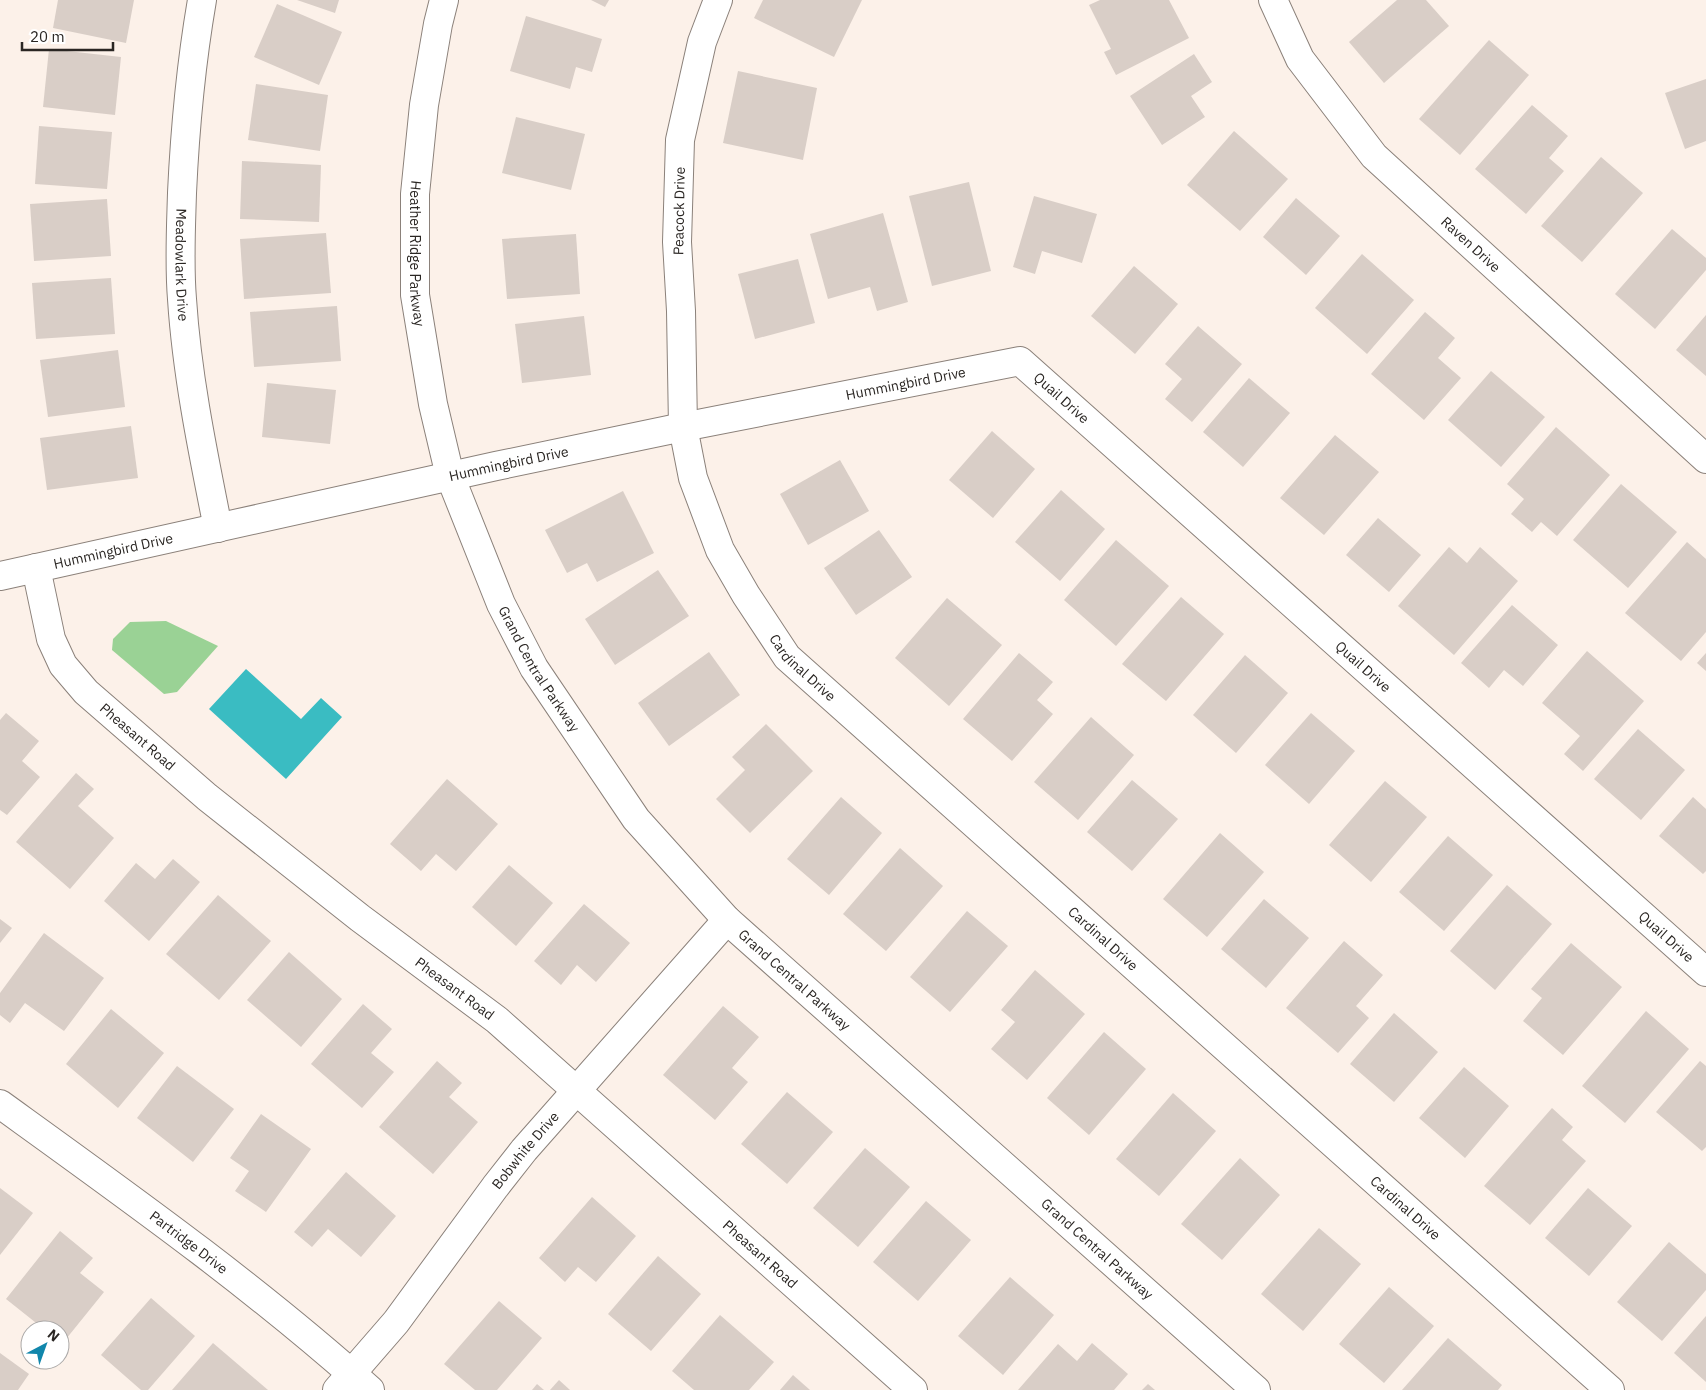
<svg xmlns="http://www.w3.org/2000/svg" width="1706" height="1390" viewBox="0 0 1706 1390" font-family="'IBM Plex Sans',sans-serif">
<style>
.green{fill:#9ad295}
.water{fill:#3abcc2}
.building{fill:#d9cec7}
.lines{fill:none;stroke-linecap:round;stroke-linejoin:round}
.minor-casing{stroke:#8b817a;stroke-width:30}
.minor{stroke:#fff;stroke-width:28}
.labels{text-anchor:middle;stroke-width:5;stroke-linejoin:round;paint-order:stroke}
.street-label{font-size:14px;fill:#2a2623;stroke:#fff}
</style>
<rect width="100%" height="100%" fill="#fcf1e9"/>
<!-- green -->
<polygon class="green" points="166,621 218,646 177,692 164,694 112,650 113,639 130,622"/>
<!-- water -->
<polygon class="water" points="246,669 301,719 321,698 342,717 286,779 209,709"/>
<!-- building -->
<g class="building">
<polygon points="58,0 134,0 126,43 53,28"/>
<polygon points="297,0 339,0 335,13"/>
<polygon points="591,0 609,0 605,7"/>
<polygon points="763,0 862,0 834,57 754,18"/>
<polygon points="1100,0 1169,0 1189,38 1116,75 1104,52 1111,49 1089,5"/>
<polygon points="1397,0 1426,0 1449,26 1384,83 1349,42"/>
<polygon points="277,4 342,32 319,85 254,57"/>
<polygon points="526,16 602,39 592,72 576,67 570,89 510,71"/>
<polygon points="1489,40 1529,75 1460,155 1419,119"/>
<polygon points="49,49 121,57 115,115 43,107"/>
<polygon points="1194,54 1212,82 1191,96 1205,117 1162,145 1130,96"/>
<polygon points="738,71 817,88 803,160 723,143"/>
<polygon points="1706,79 1706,141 1685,149 1665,93"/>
<polygon points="256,84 328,95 320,151 248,140"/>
<polygon points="1532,105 1568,136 1549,158 1564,171 1526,214 1475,169"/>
<polygon points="516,117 585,134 571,190 502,173"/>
<polygon points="39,126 112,132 107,189 35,184"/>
<polygon points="1234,131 1288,179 1240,231 1187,185"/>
<polygon points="1601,157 1643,193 1582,262 1541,226"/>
<polygon points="242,161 321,165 319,222 240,219"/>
<polygon points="969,182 991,271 932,286 909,196"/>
<polygon points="1034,196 1097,214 1082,263 1042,251 1035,274 1013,267"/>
<polygon points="1296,198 1340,236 1306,275 1263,237"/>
<polygon points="107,199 111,256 34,261 30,204"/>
<polygon points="883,213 908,302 877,311 870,287 828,299 810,234"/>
<polygon points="1672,229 1706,258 1706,270 1655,329 1615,294"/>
<polygon points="326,233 331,293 244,299 240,239"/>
<polygon points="576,234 580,294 507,299 502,239"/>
<polygon points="1362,254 1414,300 1367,354 1315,308"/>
<polygon points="798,259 815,323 755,339 738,274"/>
<polygon points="1134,266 1178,304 1135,354 1091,316"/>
<polygon points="111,278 115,334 36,339 32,283"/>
<polygon points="337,306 341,361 254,367 250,312"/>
<polygon points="1425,312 1455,338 1438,358 1461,378 1424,420 1371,374"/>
<polygon points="1706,315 1706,376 1676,350"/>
<polygon points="584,316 591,375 522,383 515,324"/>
<polygon points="1198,326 1242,364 1192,422 1165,399 1182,379 1165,364"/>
<polygon points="118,350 125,407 48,417 40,360"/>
<polygon points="1491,371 1545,417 1501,467 1448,420"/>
<polygon points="1249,378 1290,413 1243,467 1203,432"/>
<polygon points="267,383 336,390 330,444 262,437"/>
<polygon points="131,426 138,478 47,490 40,438"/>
<polygon points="1556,427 1610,475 1557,536 1541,522 1532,532 1511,514 1524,499 1507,484"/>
<polygon points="992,431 1035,469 993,518 949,480"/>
<polygon points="1335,435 1379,472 1324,535 1280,498"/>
<polygon points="840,460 869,511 808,545 780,494"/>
<polygon points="1621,484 1677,532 1628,588 1573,540"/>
<polygon points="1061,490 1105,529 1060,581 1015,542"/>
<polygon points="623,491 654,553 597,582 587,563 567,573 545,530"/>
<polygon points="1378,518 1421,555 1389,592 1346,555"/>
<polygon points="879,530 912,577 856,615 824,568"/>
<polygon points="1116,540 1169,586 1116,646 1064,600"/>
<polygon points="1687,542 1706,559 1706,632 1681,661 1625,613"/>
<polygon points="1449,547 1467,563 1480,547 1518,581 1454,655 1398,606"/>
<polygon points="658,570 689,616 615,665 585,619"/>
<polygon points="1181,597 1224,634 1166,701 1122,664"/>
<polygon points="947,598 1002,645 949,706 895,658"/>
<polygon points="1512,605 1558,645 1523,686 1504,670 1489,688 1461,663"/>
<polygon points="1587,651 1644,701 1583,771 1564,754 1580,736 1542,703"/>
<polygon points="709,652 740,695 669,746 638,703"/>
<polygon points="1019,653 1053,682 1037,700 1053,714 1012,761 963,719"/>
<polygon points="1706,653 1706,671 1697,663"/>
<polygon points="1245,655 1288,693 1236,753 1193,715"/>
<polygon points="6,713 39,741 22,761 40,777 7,815 0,810 0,720"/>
<polygon points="1311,713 1355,751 1309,804 1265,765"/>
<polygon points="1091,717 1134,755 1078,820 1034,782"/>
<polygon points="766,724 813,771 750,833 716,799 745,770 732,757"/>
<polygon points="1638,729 1685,770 1641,820 1594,779"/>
<polygon points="76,773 94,789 78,806 114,838 70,889 16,842"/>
<polygon points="447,779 498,824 456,871 436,854 421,871 390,844"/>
<polygon points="1132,780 1178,819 1132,871 1087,832"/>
<polygon points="1385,781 1427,817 1371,882 1329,845"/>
<polygon points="841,797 882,833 829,895 787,859"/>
<polygon points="1693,797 1706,809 1706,871 1703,874 1659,836"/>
<polygon points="1220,833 1264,872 1207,937 1163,899"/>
<polygon points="1448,836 1493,875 1444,931 1399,892"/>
<polygon points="900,848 943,886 886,951 843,914"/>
<polygon points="173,859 200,882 149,941 104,901 136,863 155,879"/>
<polygon points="509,865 553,903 516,946 472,907"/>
<polygon points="1507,885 1552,924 1495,990 1450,951"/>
<polygon points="218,895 271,941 219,1000 166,954"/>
<polygon points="1264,899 1309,938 1266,988 1221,949"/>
<polygon points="584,904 630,943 596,982 577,965 561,985 534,961"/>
<polygon points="967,911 1008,946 950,1012 910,977"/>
<polygon points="0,919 12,928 0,943"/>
<polygon points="44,933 104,978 64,1031 25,1003 10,1023 0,1015 0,993"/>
<polygon points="1344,941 1383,975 1356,1006 1369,1018 1338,1053 1286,1008"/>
<polygon points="1571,943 1622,987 1563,1055 1523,1021 1542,998 1531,989"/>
<polygon points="289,952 342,999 301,1047 247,1000"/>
<polygon points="1035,970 1085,1014 1027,1080 991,1049 1015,1022 1001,1010"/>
<polygon points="363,1004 392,1029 371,1053 394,1072 362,1108 311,1064"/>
<polygon points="723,1006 759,1037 732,1068 748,1082 715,1120 663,1075"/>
<polygon points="111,1009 164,1053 118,1108 66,1064"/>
<polygon points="1646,1011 1689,1049 1625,1123 1582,1086"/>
<polygon points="1394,1013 1438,1052 1394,1102 1350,1064"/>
<polygon points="1104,1032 1146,1069 1089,1135 1047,1098"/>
<polygon points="437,1061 462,1083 449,1097 478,1122 433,1174 379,1127"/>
<polygon points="1700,1061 1706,1066 1706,1147 1702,1151 1656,1112"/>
<polygon points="177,1066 234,1109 193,1162 137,1118"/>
<polygon points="1464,1067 1509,1106 1465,1158 1419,1118"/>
<polygon points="787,1092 833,1132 787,1184 741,1144"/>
<polygon points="1173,1093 1216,1131 1159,1196 1116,1159"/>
<polygon points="1552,1108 1573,1127 1562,1140 1586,1161 1530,1225 1484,1186"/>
<polygon points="261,1114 311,1149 266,1212 235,1191 249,1171 230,1158"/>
<polygon points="865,1148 910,1187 858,1247 813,1208"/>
<polygon points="1240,1158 1280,1195 1222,1260 1181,1224"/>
<polygon points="346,1172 396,1216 361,1257 328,1229 312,1247 294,1232"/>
<polygon points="0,1188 33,1213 0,1255"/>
<polygon points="1588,1188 1632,1226 1589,1276 1545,1238"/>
<polygon points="592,1197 636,1236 596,1282 578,1267 565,1282 539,1258"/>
<polygon points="926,1201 971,1240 918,1301 873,1262"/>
<polygon points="1319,1228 1361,1264 1303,1331 1261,1294"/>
<polygon points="60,1231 93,1258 80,1273 104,1292 62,1344 60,1342 60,1330 45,1330 6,1299"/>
<polygon points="1669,1242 1706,1274 1706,1290 1662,1341 1617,1302"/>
<polygon points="658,1256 701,1294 651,1351 608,1314"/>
<polygon points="1010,1277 1054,1315 1003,1375 958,1336"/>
<polygon points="1389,1287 1434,1326 1384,1383 1339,1344"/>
<polygon points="151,1298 195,1336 148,1390 141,1390 101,1355"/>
<polygon points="499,1301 542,1338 497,1390 475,1390 444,1364"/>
<polygon points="720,1315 774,1362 749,1390 694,1390 672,1371"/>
<polygon points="1706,1316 1706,1382 1674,1353"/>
<polygon points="1448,1338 1502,1385 1498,1390 1402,1390"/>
<polygon points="213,1343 268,1390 172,1390"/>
<polygon points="1092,1343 1128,1374 1114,1390 1018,1390 1058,1344 1077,1361"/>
<polygon points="0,1353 29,1374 18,1390 0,1390"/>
<polygon points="793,1375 810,1390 780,1390"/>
<polygon points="559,1380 570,1390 550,1390"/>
<polygon points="537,1384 544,1390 532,1390"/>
<polygon points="1148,1384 1155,1390 1142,1390"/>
</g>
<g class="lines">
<defs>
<g id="minor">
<path id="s1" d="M202,0C191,64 185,128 182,193C181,228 179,264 182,299C187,376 203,453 218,528"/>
<path id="s2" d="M444,0L438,24L424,105L415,194V295L433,404L450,476L501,604L534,668L636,819L727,920L1256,1390"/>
<path id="s3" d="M718,0L702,42L680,140L677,242L681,311L683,427L693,478L720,550L746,595L787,657L1610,1390"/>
<path id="s4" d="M1273,0L1300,59L1374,156L1706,459"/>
<path id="s5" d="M36,568L51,639L63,665L86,692L207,797L360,918L497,1020L913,1390"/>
<path id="s6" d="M0,576L496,466L683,427L1020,361L1706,972"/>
<path id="s7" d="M0,1104C126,1195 254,1286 370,1390"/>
<path id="s8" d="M337,1390L396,1322L495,1187L524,1150L727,920"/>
</g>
</defs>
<!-- minor casing -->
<use href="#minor" class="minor-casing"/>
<!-- minor -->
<use href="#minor" class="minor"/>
</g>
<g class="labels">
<!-- street labels -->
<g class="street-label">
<text transform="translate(679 211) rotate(-89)" y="5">Peacock Drive</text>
<text dy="5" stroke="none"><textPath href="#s4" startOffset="318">Raven Drive</textPath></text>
<text dy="5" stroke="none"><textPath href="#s2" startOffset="256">Heather Ridge Parkway</textPath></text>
<text dy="5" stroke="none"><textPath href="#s1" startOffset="266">Meadowlark Drive</textPath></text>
<text dy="5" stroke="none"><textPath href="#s6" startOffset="926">Hummingbird Drive</textPath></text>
<text dy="5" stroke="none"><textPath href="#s6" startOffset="1098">Quail Drive</textPath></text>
<text dy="5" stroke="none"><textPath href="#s6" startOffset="521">Hummingbird Drive</textPath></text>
<text dy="5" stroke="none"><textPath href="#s6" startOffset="116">Hummingbird Drive</textPath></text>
<text dy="5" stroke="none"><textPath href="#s3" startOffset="706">Cardinal Drive</textPath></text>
<text dy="5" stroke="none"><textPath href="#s6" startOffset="1502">Quail Drive</textPath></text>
<text dy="5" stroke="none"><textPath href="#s2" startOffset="695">Grand Central Parkway</textPath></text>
<text dy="5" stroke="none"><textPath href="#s5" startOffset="205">Pheasant Road</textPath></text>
<text dy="5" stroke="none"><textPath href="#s6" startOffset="1908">Quail Drive</textPath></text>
<text dy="5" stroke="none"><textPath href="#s3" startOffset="1111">Cardinal Drive</textPath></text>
<text dy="5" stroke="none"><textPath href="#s2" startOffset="1100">Grand Central Parkway</textPath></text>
<text dy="5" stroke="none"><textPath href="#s5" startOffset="610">Pheasant Road</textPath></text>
<text dy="5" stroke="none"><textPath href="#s8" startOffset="305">Bobwhite Drive</textPath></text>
<text dy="5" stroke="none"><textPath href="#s3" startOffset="1516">Cardinal Drive</textPath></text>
<text dy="5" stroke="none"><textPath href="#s7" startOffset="234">Partridge Drive</textPath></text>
<text dy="5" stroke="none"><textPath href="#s2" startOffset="1505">Grand Central Parkway</textPath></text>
<text dy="5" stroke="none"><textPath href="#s5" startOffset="1015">Pheasant Road</textPath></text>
</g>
</g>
<!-- north arrow -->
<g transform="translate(45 1345) rotate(41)"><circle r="24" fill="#ffffff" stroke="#aaa8a7"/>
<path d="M0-4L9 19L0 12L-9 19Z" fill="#1186ab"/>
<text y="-8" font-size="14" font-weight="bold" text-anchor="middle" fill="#2a2623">N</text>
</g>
<!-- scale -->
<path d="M22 42v8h91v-8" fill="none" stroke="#2a2623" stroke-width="2.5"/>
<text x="30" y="42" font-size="15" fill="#2a2623" stroke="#ffffff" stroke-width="4" paint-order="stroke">20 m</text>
</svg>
